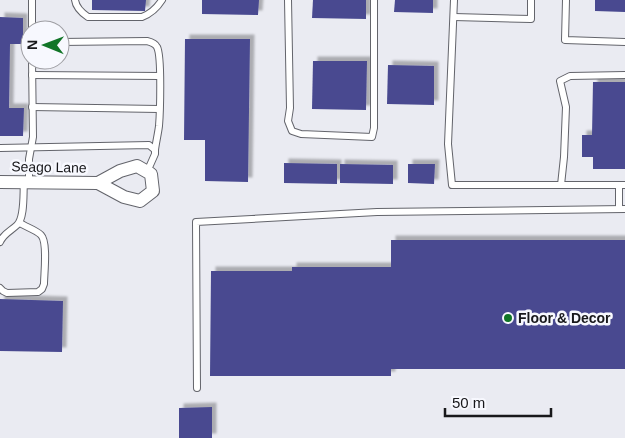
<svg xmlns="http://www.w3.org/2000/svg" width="625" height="438" viewBox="0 0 625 438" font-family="Helvetica,sans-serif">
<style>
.building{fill:#484990;filter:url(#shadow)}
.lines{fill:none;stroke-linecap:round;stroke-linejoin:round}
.lane-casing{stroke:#63646b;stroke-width:8}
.street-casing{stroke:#63646b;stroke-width:14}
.lane{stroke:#fff;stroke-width:6}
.street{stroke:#fff;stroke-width:12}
.poi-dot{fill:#117527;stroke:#f7f8fe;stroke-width:2}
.labels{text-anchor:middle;stroke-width:5;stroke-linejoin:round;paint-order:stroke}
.street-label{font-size:14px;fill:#18181b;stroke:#f7f8fe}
.poi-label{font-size:14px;font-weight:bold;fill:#18181b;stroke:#f7f8fe;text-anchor:start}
</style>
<defs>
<filter id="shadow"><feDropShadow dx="4.5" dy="-4.5" stdDeviation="1" flood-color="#0004"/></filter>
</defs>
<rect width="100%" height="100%" fill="#eaebf2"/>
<!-- building -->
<g class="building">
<polygon points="92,0 146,0 145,11 92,10"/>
<polygon points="202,0 259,0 258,15 202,14"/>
<polygon points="313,0 366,0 366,19 312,18"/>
<polygon points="395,0 433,0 433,13 394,12"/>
<polygon points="595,0 625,0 625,12 595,11"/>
<polygon points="0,17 23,18 23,44 10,44 9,108 24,108 23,136 0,136"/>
<polygon points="185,39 250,39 248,182 205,181 205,140 184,140"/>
<polygon points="313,61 367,61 366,110 312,109"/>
<polygon points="388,65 434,66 434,105 387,104"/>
<polygon points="593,82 625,82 625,169 593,169 593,157 582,157 582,135 592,135"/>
<polygon points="284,163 337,164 337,184 284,183"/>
<polygon points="340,164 393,165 393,184 340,183"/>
<polygon points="408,164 435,164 434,184 408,183"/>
<polygon points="391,240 625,240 625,369 391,369 391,376 210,376 211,271 292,271 292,267 391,267"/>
<polygon points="0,299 63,301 62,352 0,351"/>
<polygon points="212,407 212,438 179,438 179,408"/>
</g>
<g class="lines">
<defs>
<g id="lane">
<polyline points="32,0 32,30"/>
<path d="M75,0C76,8 82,13 88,17H142C150,14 157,8 162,0"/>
<polyline points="288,0 290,108 288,121 292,131 301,134 372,137 374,128 374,0"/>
<polyline points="454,0 448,144 452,185 625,185"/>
<polyline points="566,0 565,40 625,42"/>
<polyline points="454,17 531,19 531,0"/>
<path d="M60,42L147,41C151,42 155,43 157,47C162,56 160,114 159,126C158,134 156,142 155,150"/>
<polyline points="32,75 160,76"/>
<polyline points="32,107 159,109"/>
<polyline points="0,148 149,145 155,150 155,154 147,172"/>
<polyline points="29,182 29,159 33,137 32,60"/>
<polyline points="561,185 564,157 566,107 560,81 570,76 625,75"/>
<polyline points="619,209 619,185"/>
<path d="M0,242C4,233 11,231 17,225C25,218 23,193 24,182"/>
<path d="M0,288L3,291L7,293L38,292L42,289L44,284C44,274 48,242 41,235C36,230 26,227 20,223"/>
<polyline points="197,388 196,222 377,212 625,209"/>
</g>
<g id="street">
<polygon points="137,166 151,174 153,191 140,201 124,197 98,183 120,171"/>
<polyline points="0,182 98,183"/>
</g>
</defs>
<!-- lane casing -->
<use href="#lane" class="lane-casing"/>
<!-- street casing -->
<use href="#street" class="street-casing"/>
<!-- lane -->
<use href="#lane" class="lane"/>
<!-- street -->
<use href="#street" class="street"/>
</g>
<!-- markers -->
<circle class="poi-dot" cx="508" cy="318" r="5"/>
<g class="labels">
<!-- street labels -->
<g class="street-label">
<text transform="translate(49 167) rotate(1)" y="5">Seago Lane</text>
</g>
<!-- poi labels -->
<g class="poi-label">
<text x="518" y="323">Floor &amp; Decor</text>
</g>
</g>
<!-- north arrow -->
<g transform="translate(45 45) rotate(271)"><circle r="24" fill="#f7f8fe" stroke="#9e9ea3"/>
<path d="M0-4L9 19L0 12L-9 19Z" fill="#117527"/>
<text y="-8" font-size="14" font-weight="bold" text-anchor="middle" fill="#18181b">N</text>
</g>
<!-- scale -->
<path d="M445 408v8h106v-8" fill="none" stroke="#18181b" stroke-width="2.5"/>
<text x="452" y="408" font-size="15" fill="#18181b" stroke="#f7f8fe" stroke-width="4" paint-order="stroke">50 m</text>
</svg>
